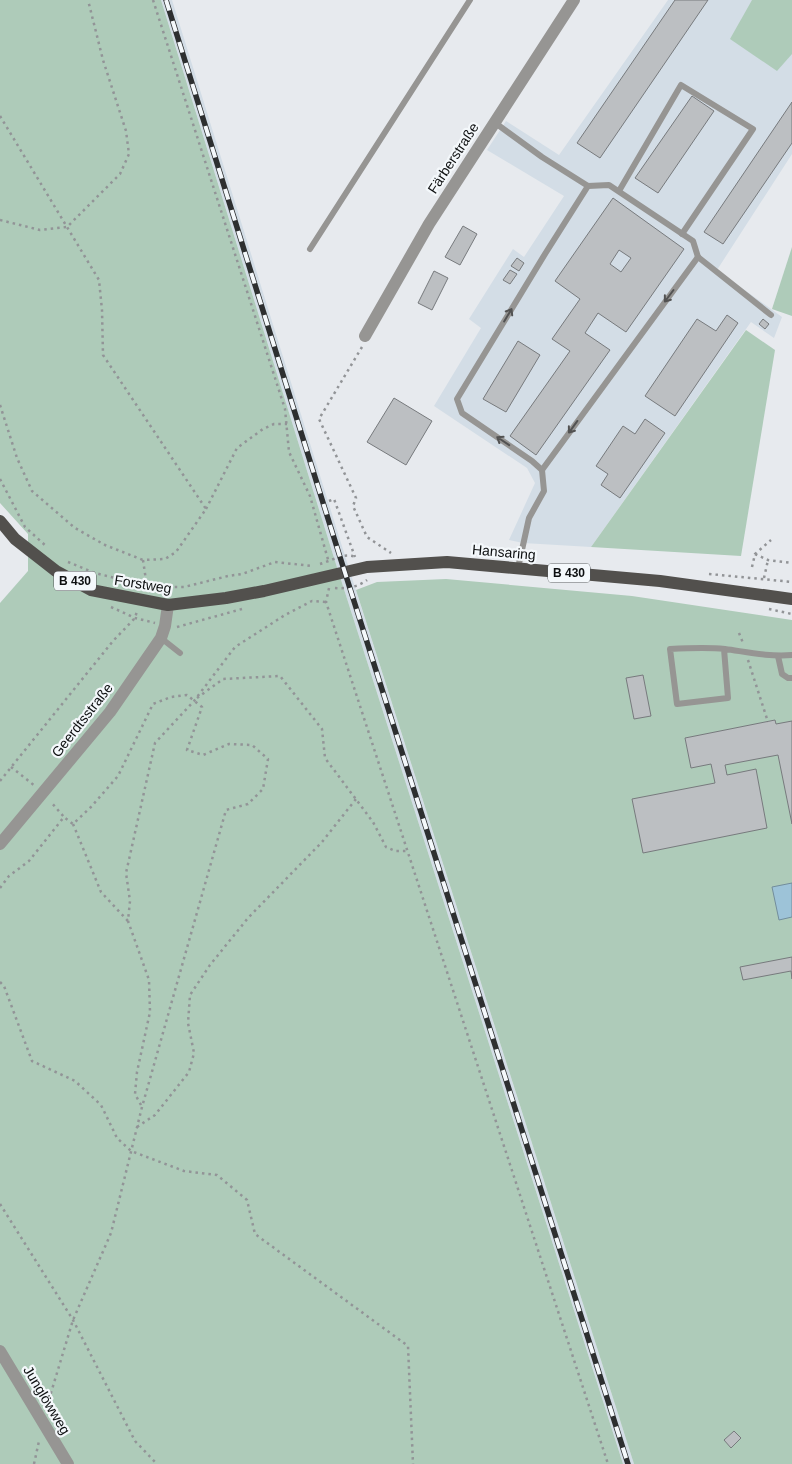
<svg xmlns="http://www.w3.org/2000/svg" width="792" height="1464" viewBox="0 0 792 1464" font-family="Arial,sans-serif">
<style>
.built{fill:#d3dde6}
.green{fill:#aecbb9}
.water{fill:#9dc3d8;stroke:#728d9c}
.building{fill:#bcbfc2;stroke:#777a7d;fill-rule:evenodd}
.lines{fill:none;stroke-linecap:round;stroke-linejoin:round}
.path{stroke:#929497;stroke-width:2.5;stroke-dasharray:2.5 4;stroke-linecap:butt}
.service{stroke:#969593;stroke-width:6}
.minor{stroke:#969593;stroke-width:12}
.primary{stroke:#52504d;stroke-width:12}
.rail-casing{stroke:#2d2f30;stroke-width:5.5}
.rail{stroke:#f4f8fb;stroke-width:4;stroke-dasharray:11;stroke-linecap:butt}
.oneway{stroke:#525252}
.labels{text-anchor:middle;stroke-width:4.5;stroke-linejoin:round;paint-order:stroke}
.shield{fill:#f4f8fb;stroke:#525556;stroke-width:1}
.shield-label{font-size:12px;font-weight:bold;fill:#0d0f10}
.street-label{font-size:14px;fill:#0d0f10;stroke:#f4f8fb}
</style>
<rect width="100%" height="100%" fill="#e7eaee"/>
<!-- built -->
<g class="built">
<polygon points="161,0 172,0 346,559 634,1464 623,1464 335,561"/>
<polygon points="668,0 792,0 792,154 717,270 782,317 774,338 751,322 591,547 523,543 509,540 535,483 527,468 434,406 481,328 469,319 513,249 524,257 564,196 487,150 506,121 559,155"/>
</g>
<!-- green -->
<g class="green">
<polygon points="0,0 161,0 335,561 623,1464 0,1464 0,603 28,571 28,534 0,503"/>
<polygon points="752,0 792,0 792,54 777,71 730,39"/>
<polygon points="792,247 792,316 772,309"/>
<polygon points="746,330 775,350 741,556 591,547"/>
<polygon points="446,579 632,596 792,620 792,1464 634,1464 356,590 377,582"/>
</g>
<!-- water -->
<polygon class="water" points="792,883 792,917 779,920 772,887"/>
<!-- building -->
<g class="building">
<polygon points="675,0 708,0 600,158 577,143"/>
<polygon points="692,96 714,111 658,193 635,178"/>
<polygon points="792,102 792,143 723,244 704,232"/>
<path d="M613,198L684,249L626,332L598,313L585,333L610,350L536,455L510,436L570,351L552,339L580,299L555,281ZM619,250L631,258L621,272L610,264Z"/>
<polygon points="463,226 477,234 460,265 445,257"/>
<polygon points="517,258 524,263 519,271 511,266"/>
<polygon points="510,270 517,274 510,284 503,280"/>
<polygon points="434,271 448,278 432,310 418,303"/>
<polygon points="727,315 738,323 675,416 645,396 697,319 716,331"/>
<polygon points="763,319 769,324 765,329 759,324"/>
<polygon points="518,341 540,355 506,412 483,399"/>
<polygon points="394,398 432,421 406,465 367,442"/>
<polygon points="645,419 665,433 620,498 601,485 608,474 596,466 623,426 635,434"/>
<polygon points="643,675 651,716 634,719 626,678"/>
<polygon points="775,720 776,724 792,721 792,824 778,755 725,765 727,775 756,769 767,828 643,853 632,799 715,783 711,764 691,768 685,738"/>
<polygon points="792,957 792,979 791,971 743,980 740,967"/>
<polygon points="734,1431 741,1438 731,1448 724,1440"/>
</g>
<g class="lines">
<!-- path -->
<g class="path">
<polyline points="153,0 285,409 289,452 310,496 329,563"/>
<polyline points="0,116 99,280 102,310 103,355 206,509 176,552 165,559 143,560 147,587"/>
<polyline points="0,220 40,230 67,227 120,174 129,154 126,131 103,60 88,0"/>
<polyline points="362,347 319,419 356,498 353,506 367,537 391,553"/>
<polyline points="0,405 17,458 32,491 75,528 105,545 143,560"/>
<polyline points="0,479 25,527 46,546"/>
<polyline points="329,501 334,499 355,557"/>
<polyline points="206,509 237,448 263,429 274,424 287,424"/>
<polyline points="755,554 768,560 792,563"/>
<polyline points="68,562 95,573 147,586 165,587 184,587 228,576 242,574 275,562 312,566"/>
<path d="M320,564C331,561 344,552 355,557"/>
<polyline points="752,567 755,554 771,540"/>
<polyline points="709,574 792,582"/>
<polyline points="764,578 768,560"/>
<polyline points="329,588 326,602 608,1464"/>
<path d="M335,588C346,589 358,587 367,580"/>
<polyline points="111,607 135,618 155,623"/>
<polyline points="769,609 792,614"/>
<polyline points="177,627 242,609"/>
<polyline points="739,633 743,643"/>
<polyline points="748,660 768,722"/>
<polyline points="197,698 223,679 280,676 322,729 325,758 373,822 386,847 395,851 407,851"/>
<polyline points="11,767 35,786"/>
<polyline points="0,781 113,641 135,618 137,611"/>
<polyline points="73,824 101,892 128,921"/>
<polyline points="0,888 9,876 29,861 64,817 51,802"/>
<polyline points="0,982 4,986 32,1061 75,1081 101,1105 117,1138 131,1151 184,1171 217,1175 247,1200 255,1234 408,1346 413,1464"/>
<polyline points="141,1105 135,1094 137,1072 150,1012 149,980 128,921 130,901 126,873 155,743 194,701 235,647 285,615 312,601 326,602"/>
<polyline points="137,1127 155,1115 189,1072 194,1053 188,1023 190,995 210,965 248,918 322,842 356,799"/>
<polyline points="0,1204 73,1320 135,1441 157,1464"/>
<polyline points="47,1406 73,1320 111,1233 142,1107 226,810 248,804 263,789 268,759 252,745 229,744 203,755 187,750 202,707 187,695 171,697 153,704 118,776 91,807 73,824 64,817"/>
<polyline points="34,1464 39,1441"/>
</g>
<!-- service -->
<g class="service">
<polyline points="494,122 542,157 588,186 609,185 693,241 698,257 771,315"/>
<polyline points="619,191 681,85 753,129 682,234"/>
<polyline points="310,249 470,0"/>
<polyline points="542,470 532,461 462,413 457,399 545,254 588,186"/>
<polyline points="518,568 529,518 544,491 542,470 698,257"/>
<polyline points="161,638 180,653"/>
<path d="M724,649L728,698L677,704L670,649C688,648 707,647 725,649C747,652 769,657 792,655"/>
<polyline points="778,656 782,674 788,678 792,678"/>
</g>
<!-- minor -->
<g class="minor">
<polyline points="365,336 429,224 574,0"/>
<polyline points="0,844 110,712 161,638 165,626 168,605"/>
<polyline points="0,1351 68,1464"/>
</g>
<!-- primary -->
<polyline class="primary" points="0,521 15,539 56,571 91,590 168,605 226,598 264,591 367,567 447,562 660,581 792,599"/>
<defs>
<polyline id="rail" points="166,0 340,557 628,1464"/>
</defs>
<!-- rail casing -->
<use href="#rail" class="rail-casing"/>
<!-- rail -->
<use href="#rail" class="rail"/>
</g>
<!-- one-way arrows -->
<defs><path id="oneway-shaft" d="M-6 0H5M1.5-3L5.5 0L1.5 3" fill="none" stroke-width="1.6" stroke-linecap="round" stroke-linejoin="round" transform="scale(1.25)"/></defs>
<g class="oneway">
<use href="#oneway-shaft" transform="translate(669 296) rotate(127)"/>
<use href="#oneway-shaft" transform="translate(508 315) rotate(-59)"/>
<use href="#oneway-shaft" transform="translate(573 427) rotate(126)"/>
<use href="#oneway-shaft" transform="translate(503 441) rotate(-146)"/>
</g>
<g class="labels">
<!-- shield labels -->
<g class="shield">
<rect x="548" y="563.5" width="42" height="19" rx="4"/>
<rect x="54" y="571.5" width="42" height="19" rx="4"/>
</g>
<g class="shield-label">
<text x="569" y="577">B 430</text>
<text x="75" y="585">B 430</text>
</g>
<!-- street labels -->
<g class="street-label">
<text transform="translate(453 158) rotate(-57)" y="5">Färberstraße</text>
<text transform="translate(504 552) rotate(5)" y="5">Hansaring</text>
<text transform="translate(143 584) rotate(9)" y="5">Forstweg</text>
<text transform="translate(82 720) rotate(-52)" y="5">Geerdtsstraße</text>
<text transform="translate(47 1400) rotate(59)" y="5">Junglöwweg</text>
</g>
</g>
</svg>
